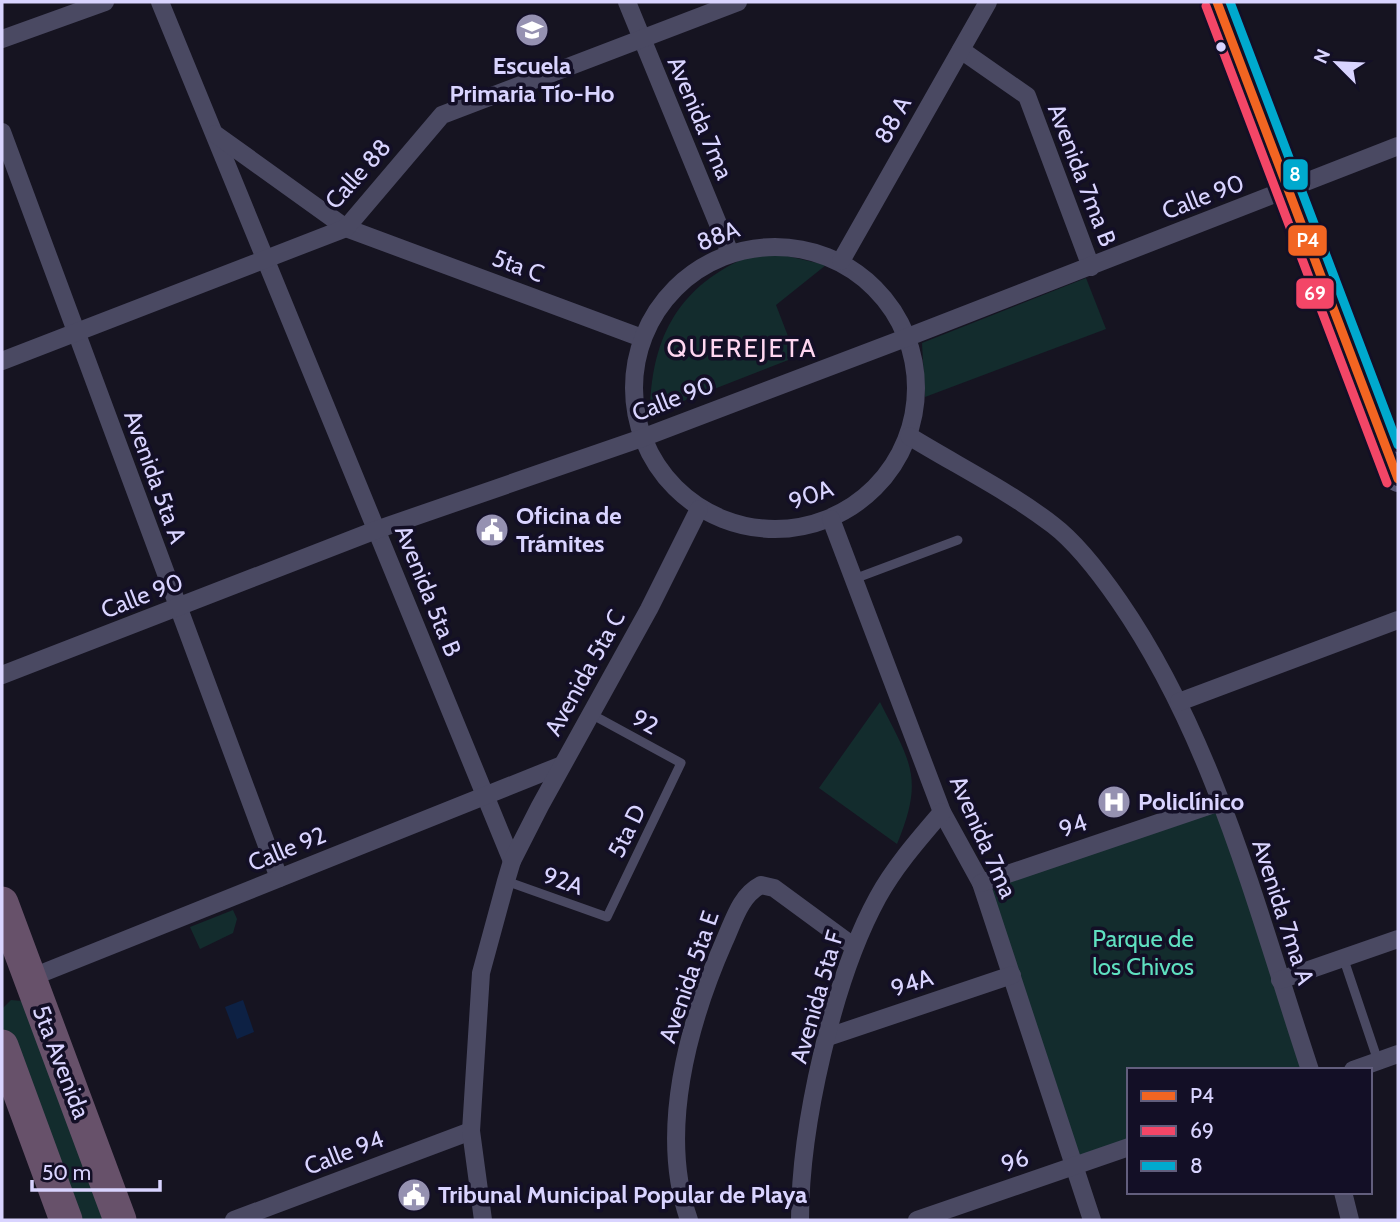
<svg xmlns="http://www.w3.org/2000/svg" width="1400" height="1222" viewBox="0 0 1400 1222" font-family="Cabin,sans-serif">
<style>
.green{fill:#132c2d}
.water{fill:#0d2144}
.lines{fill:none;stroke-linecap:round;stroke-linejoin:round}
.lane{stroke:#4a4962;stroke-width:9}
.street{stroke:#4a4962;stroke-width:18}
.secondary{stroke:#575674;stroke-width:26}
.highway{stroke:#67516a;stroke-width:33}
.bus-1-casing{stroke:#130f26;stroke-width:14}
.bus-2-casing{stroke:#130f26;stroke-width:14}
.bus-3-casing{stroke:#130f26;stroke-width:14}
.bus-1{stroke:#f26522;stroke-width:9}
.bus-2{stroke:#f34667;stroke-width:9}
.bus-3{stroke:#00a9ce;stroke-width:9}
.bus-dot{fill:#d9d4ff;stroke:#130f26;stroke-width:2.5}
.labels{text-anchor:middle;stroke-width:7;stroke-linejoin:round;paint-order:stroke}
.poi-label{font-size:24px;font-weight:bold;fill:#d9d4ff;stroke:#130f26;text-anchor:start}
.street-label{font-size:24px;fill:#d9d4ff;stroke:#130f26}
.park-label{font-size:24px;fill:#5fe0c0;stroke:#130f26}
.neighbourhood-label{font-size:26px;letter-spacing:2px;fill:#ffd6f0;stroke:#130f26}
.line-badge{stroke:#130f26;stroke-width:2.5}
.badge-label{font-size:19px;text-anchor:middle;font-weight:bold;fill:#fff}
</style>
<rect width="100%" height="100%" fill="#161421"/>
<!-- green -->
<g class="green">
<path d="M783,255L826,265L776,305L796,357L650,414C651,342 675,289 745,258C755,254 771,256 783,255Z"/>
<polygon points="1086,278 1106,329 925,397 922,343"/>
<path d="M880,702C910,762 925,777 897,844L819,788Z"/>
<polygon points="1220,802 1310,1070 1129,1070 1129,1147 1075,1166 981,883"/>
<polygon points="233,910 237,919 233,933 200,949 190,927"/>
<polygon points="11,1000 22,1001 109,1220 77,1220 2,1025 2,1009"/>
</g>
<!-- water -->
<polygon class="water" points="243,1000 254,1032 237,1039 225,1007"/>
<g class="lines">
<!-- lane -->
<g class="lane">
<polyline points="854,579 958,540"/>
<polyline points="506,881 607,917 681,763 591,714"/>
<polyline points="1343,957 1378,1061"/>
</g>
<!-- street -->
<g class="street">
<polyline points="160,2 512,861"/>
<polyline points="627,2 730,253"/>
<polyline points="2,39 105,2"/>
<polyline points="961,50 1027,96 1091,267"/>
<polyline points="2,132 279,878"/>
<polyline points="215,134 346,228 642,338"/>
<circle cx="775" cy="388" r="141"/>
<polyline points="841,261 988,2"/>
<polyline points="2,361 346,228 442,115 738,2"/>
<path d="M909,436C956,465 1009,491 1053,525C1078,544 1101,575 1119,601C1215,740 1257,911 1310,1070"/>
<polyline points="831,519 942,812 981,883 1092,1220"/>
<polyline points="2,675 376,530 642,438 908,337 1398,146"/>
<polyline points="1179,702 1398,620"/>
<polyline points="981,883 1220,802"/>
<polyline points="30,978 562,765"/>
<polyline points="1280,980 1398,939"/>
<polyline points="828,1037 1012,975"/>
<polyline points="1353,1070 1398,1054"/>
<polyline points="1343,1192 1350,1220"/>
<polyline points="234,1220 471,1131"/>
<polyline points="483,1220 471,1131 481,973 506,881 512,861 540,806 649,609 699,509"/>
<path d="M689,1220C658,1132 688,1024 724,942C734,920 740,896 761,885L774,888L853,946"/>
<path d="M800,1220C800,1126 833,979 878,897C895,866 919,839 942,812"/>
<polyline points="917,1220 1129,1147"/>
</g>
<!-- secondary -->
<polyline class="secondary" points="1217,2 1398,479"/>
<!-- highway -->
<g class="highway">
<polyline points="2,903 120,1220"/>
<polyline points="2,1046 66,1220"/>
</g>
<defs>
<polyline id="bus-1" points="1217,2 1398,479"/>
<polyline id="bus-2" points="1206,6 1387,483"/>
<polyline id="bus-3" points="1230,2 1398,445"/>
</defs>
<!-- bus-1 casing -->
<use href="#bus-1" class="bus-1-casing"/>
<!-- bus-2 casing -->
<use href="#bus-2" class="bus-2-casing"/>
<!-- bus-3 casing -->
<use href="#bus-3" class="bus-3-casing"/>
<!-- bus-1 -->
<use href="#bus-1" class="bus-1"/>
<!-- bus-2 -->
<use href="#bus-2" class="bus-2"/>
<!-- bus-3 -->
<use href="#bus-3" class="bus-3"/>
</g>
<!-- icons -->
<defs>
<symbol id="school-disc" viewBox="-11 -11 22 22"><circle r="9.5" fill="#9591b1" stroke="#130f26"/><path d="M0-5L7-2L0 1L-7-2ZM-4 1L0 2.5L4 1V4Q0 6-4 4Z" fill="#fff"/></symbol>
<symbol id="civic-disc" viewBox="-11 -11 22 22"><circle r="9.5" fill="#9591b1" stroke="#130f26"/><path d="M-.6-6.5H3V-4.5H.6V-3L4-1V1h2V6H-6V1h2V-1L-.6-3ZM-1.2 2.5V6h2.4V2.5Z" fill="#fff"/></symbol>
<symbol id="hospital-disc" viewBox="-11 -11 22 22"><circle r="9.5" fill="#9591b1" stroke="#130f26"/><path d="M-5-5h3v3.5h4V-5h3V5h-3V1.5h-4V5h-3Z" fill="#fff"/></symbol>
</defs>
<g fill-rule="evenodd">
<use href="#school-disc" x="513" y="11" width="38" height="38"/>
<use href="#civic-disc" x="473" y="511" width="38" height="38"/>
<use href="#hospital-disc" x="1095" y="783" width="38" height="38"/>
<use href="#civic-disc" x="395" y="1176" width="38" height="38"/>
</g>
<!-- markers -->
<circle class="bus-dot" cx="1221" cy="47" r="6"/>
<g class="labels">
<!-- poi labels -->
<g class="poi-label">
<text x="532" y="74" text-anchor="middle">Escuela<tspan x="532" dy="28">Primaria Tío-Ho</tspan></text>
<text x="516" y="524">Oficina de<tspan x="516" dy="28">Trámites</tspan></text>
<text x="1138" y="810">Policlínico</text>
<text x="438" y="1203">Tribunal Municipal Popular de Playa</text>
</g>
<!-- street labels -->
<g class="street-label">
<text transform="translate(700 118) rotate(67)" y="8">Avenida 7ma</text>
<text transform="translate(893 120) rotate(-61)" y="8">88 A</text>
<text transform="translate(358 174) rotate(-48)" y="8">Calle 88</text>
<text transform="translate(1082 175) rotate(69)" y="8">Avenida 7ma B</text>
<text transform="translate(1203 197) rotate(-21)" y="8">Calle 90</text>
<text transform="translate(718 236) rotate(-21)" y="8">88A</text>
<text transform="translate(518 266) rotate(20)" y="8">5ta C</text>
<text transform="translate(673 399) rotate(-21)" y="8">Calle 90</text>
<text transform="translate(155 477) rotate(70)" y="8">Avenida 5ta A</text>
<text transform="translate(811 495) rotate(-20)" y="8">90A</text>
<text transform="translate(428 591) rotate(68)" y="8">Avenida 5ta B</text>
<text transform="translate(142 596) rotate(-21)" y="8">Calle 90</text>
<text transform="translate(585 673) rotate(-61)" y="8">Avenida 5ta C</text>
<text transform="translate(645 722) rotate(29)" y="8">92</text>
<text transform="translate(1073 826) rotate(-19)" y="8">94</text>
<text transform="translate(627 831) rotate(-64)" y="8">5ta D</text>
<text transform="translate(983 837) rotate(66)" y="8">Avenida 7ma</text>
<text transform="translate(287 849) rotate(-22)" y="8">Calle 92</text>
<text transform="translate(563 881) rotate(19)" y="8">92A</text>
<text transform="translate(1283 912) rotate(72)" y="8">Avenida 7ma A</text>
<text transform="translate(689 977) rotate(-71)" y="8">Avenida 5ta E</text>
<text transform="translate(912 983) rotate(-18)" y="8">94A</text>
<text transform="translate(817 997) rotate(-74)" y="8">Avenida 5ta F</text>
<text transform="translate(61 1062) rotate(69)" y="8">5ta Avenida</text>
<text transform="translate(344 1153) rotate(-21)" y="8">Calle 94</text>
<text transform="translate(1015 1161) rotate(-19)" y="8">96</text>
</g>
<!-- park labels -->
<g class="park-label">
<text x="1143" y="947">Parque de<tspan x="1143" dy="28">los Chivos</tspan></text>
</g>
<!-- neighbourhood labels -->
<g class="neighbourhood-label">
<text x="742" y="357">QUEREJETA</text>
</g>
</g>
<g class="line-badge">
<rect x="1282" y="158" width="27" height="33" rx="7" fill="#00a9ce"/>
<rect x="1287" y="224" width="41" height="33" rx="7" fill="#f26522"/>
<rect x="1295" y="277" width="40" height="33" rx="7" fill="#f34667"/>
</g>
<g class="badge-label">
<text x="1295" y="181">8</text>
<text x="1308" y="247">P4</text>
<text x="1315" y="300">69</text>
</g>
<!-- border -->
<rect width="1400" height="1222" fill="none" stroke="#d9d4ff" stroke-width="7"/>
<!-- legend -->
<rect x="1127" y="1068" width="245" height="126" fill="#130f26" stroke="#625e7d" stroke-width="2"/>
<rect x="1141" y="1091" width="35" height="10" fill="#f26522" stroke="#625e7d" stroke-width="2"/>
<text x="1190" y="1103" font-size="21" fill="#d9d4ff">P4</text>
<rect x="1141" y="1126" width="35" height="10" fill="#f34667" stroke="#625e7d" stroke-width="2"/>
<text x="1190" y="1138" font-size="21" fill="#d9d4ff">69</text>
<rect x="1141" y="1161" width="35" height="10" fill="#00a9ce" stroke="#625e7d" stroke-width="2"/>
<text x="1190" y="1173" font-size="21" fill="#d9d4ff">8</text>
<!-- north arrow -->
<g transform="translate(1337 63) rotate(294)" stroke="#130f26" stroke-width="5" paint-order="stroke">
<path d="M0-5L12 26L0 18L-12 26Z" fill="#d9d4ff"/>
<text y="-10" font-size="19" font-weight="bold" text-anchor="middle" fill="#d9d4ff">N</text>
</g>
<!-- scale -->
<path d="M32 1180v10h128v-10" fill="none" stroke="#d9d4ff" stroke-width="3.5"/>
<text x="42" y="1180" font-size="21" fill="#d9d4ff" stroke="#130f26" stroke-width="5" paint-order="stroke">50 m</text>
</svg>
